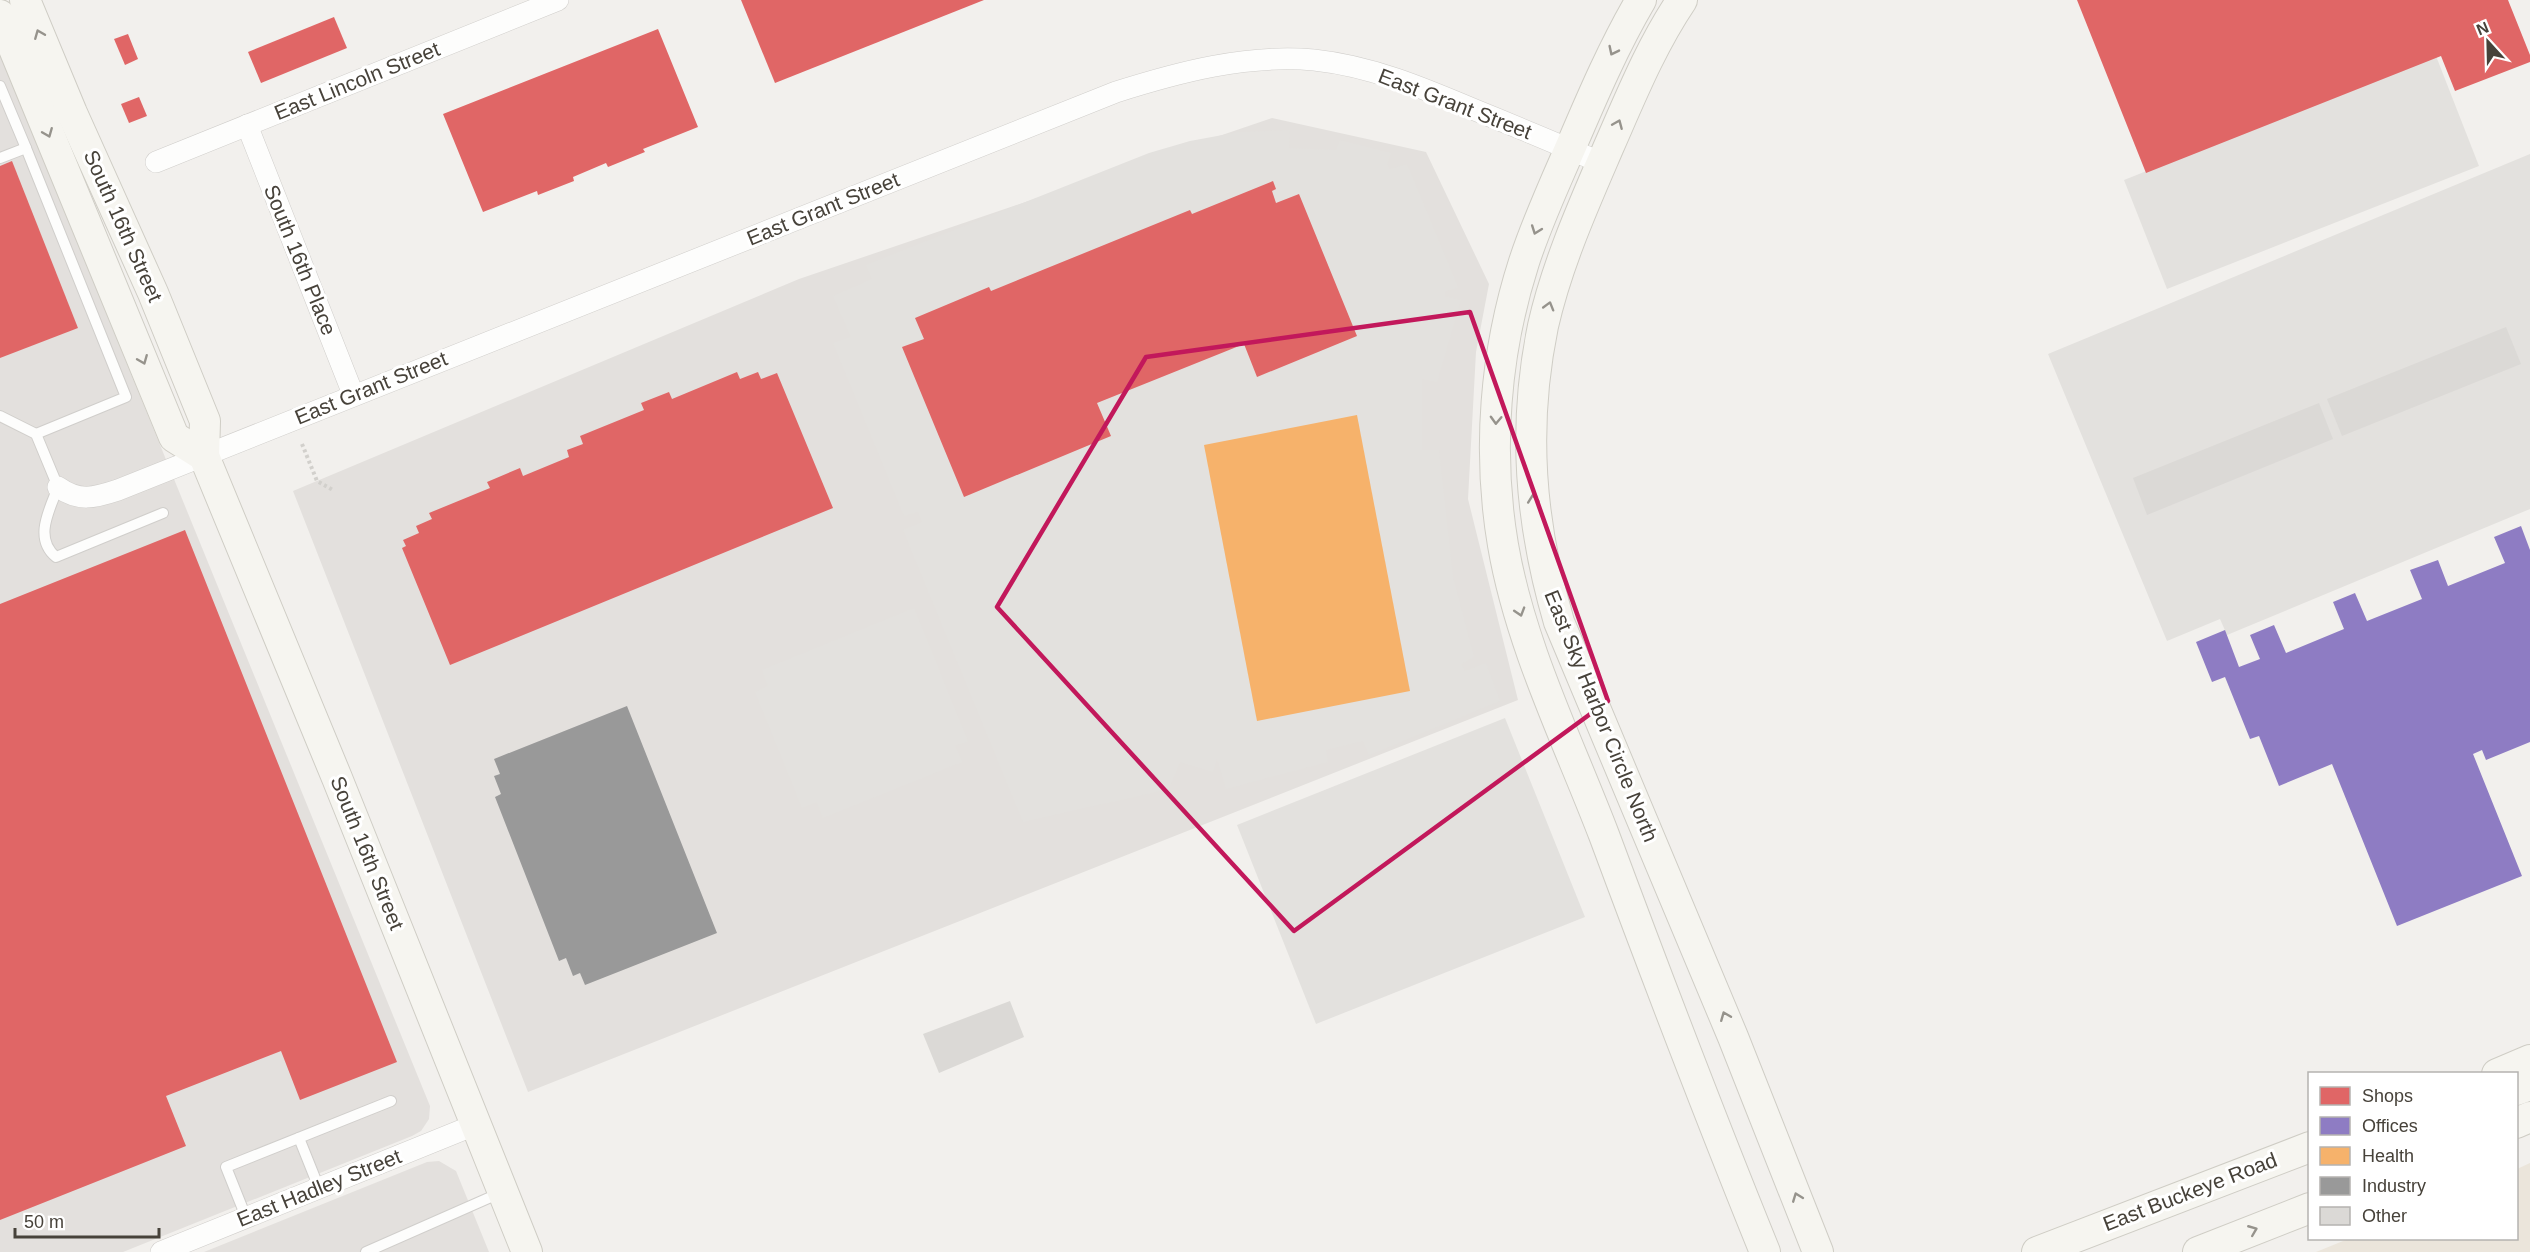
<svg xmlns="http://www.w3.org/2000/svg" width="2530" height="1252" viewBox="0 0 2530 1252" font-family="Helvetica,sans-serif">
<style>
.commercial{fill:#ebe5db}
.industrial{fill:#e3e0dd}
.parking{fill:#e3e1de}
.shops{fill:#e06666}
.offices{fill:#8e7cc3}
.health{fill:#f6b26b}
.industry{fill:#999}
.building{fill:#dbd9d6}
.lines{fill:none;stroke-linecap:round;stroke-linejoin:round}
.lane-casing{stroke:#d0cecb;stroke-width:12}
.street-casing{stroke:#d0cecb;stroke-width:22}
.secondary-casing{stroke:#cfcdc5;stroke-width:32}
.path{stroke:#d2d0cc;stroke-width:4;stroke-dasharray:3 3;stroke-linecap:butt}
.lane{stroke:#fdfdfc;stroke-width:10}
.street{stroke:#fdfdfc;stroke-width:21}
.secondary{stroke:#f6f5f0;stroke-width:30}
.oneway{stroke:#96938c}
.marked{fill:none;stroke:#c2185b;stroke-width:4.5;stroke-linejoin:round}
.labels{text-anchor:middle;stroke-width:6;stroke-linejoin:round;paint-order:stroke}
.street-label{font-size:21px;fill:#47423a;stroke:#fff}
</style>
<rect width="100%" height="100%" fill="#f2f0ed"/>
<!-- commercial -->
<polygon class="commercial" points="2530,1163 2530,1252 2316,1252 2348,1239 2516,1238 2517,1169"/>
<!-- industrial -->
<g class="industrial">
<polygon points="0,53 430,1106 429,1119 421,1131 412,1136 123,1252 0,1252"/>
<polygon points="1272,118 1426,152 1489,284 1476,352 1468,499 1518,700 528,1092 293,491 799,279"/>
<polygon points="439,1161 456,1171 489,1252 204,1252 427,1162"/>
</g>
<!-- parking -->
<g class="parking">
<polygon points="2436,56 2479,166 2167,289 2124,180"/>
<polygon points="1290,130 1289,148 1336,150 1340,140 1391,153 1387,165 1390,169 1407,164 1458,287 1445,292 1445,296 1461,300 1437,382 1422,379 1422,450 1439,450 1453,577 1474,657 1461,664 1465,671 1486,663 1500,701 1369,755 1363,741 1326,750 1328,762 1226,789 1217,759 1213,772 1180,762 1169,789 1023,822 903,530 922,522 918,512 904,516 833,343 851,337 833,296 872,279 866,265 1149,153 1190,141 1239,132"/>
<polygon points="2530,154 2530,509 2227,635 2220,619 2167,641 2048,354"/>
<polygon points="914,608 968,741 955,746 962,762 823,818 817,802 802,808 755,692 768,686 762,670"/>
<polygon points="1505,718 1585,917 1316,1024 1237,825"/>
</g>
<!-- shops -->
<g class="shops">
<polygon points="741,0 984,0 775,83"/>
<polygon points="2077,0 2508,0 2530,55 2530,62 2455,91 2441,56 2146,173"/>
<polygon points="334,17 347,48 261,83 248,52"/>
<polygon points="658,29 698,127 643,149 645,152 608,167 606,163 573,177 574,181 538,195 537,191 483,212 443,114"/>
<polygon points="128,34 138,59 125,65 114,39"/>
<polygon points="139,97 147,116 129,123 121,104"/>
<polygon points="12,161 78,328 0,358 0,166"/>
<polygon points="1273,181 1276,189 1272,191 1276,203 1299,194 1357,336 1257,377 1244,344 1097,403 1111,436 964,497 902,347 924,339 915,318 989,287 991,291 1190,210 1192,214"/>
<polygon points="737,372 740,379 758,372 761,379 777,373 833,508 450,665 402,548 406,546 403,540 419,533 416,526 432,519 429,513 490,488 487,482 520,468 523,476 569,457 567,450 583,444 580,436 644,410 641,403 669,392 672,399"/>
<polygon points="185,530 397,1062 300,1100 281,1051 166,1096 186,1146 0,1220 0,604"/>
</g>
<!-- offices -->
<polygon class="offices" points="2521,526 2530,550 2530,742 2486,760 2482,750 2473,754 2522,876 2397,926 2332,764 2279,786 2259,736 2250,739 2225,677 2212,682 2196,642 2225,630 2239,667 2260,659 2250,635 2274,625 2286,653 2344,629 2333,602 2355,593 2367,621 2422,599 2410,570 2438,560 2448,586 2505,563 2494,537"/>
<!-- health -->
<polygon class="health" points="1357,415 1410,691 1257,721 1204,445"/>
<!-- industry -->
<polygon class="industry" points="627,706 717,933 585,985 580,973 573,976 566,958 559,961 495,797 501,794 494,776 500,774 494,759"/>
<!-- building -->
<g class="building">
<polygon points="2506,327 2521,364 2342,436 2327,399"/>
<polygon points="2319,403 2333,439 2147,515 2133,478"/>
<polygon points="1010,1001 1024,1037 939,1073 923,1034"/>
</g>
<g class="lines">
<defs>
<g id="lane">
<polyline points="0,86 26,148"/>
<polyline points="0,158 26,148 126,397 36,434"/>
<path d="M0,416L36,434L58,487C50,509 33,538 56,557L163,513"/>
<polyline points="299,1138 319,1188"/>
<polyline points="246,1217 226,1167 391,1101"/>
<polyline points="366,1252 500,1193"/>
</g>
<g id="street">
<polyline points="247,125 353,394"/>
<polyline points="156,162 558,0"/>
<path d="M58,487C79,502 94,498 118,490L1116,92C1179,72 1247,54 1314,60C1371,66 1423,88 1475,110C1517,127 1560,145 1602,163"/>
<polyline points="161,1252 477,1124"/>
</g>
<g id="secondary">
<polyline points="25,0 72,113 153,293 205,421 204,456 337,778 527,1252"/>
<path d="M1641,0C1614,46 1593,95 1572,144C1555,183 1537,222 1524,262C1495,352 1487,451 1503,545C1520,645 1568,741 1604,835C1656,975 1709,1114 1765,1252"/>
<path d="M1682,0C1651,46 1631,96 1609,146C1584,204 1557,264 1543,326C1522,428 1530,523 1559,622L1733,1037L1818,1252"/>
<polyline points="0,15 174,437 204,456"/>
<polyline points="2497,1074 2530,1060"/>
<polyline points="2516,1090 2530,1085"/>
<polyline points="2516,1123 2530,1117"/>
<polyline points="2037,1252 2310,1147"/>
<polyline points="2198,1252 2310,1208"/>
</g>
</defs>
<!-- lane casing -->
<use href="#lane" class="lane-casing"/>
<!-- street casing -->
<use href="#street" class="street-casing"/>
<!-- secondary casing -->
<use href="#secondary" class="secondary-casing"/>
<!-- path -->
<polyline class="path" points="302,444 317,481 333,490"/>
<!-- lane -->
<use href="#lane" class="lane"/>
<!-- street -->
<use href="#street" class="street"/>
<!-- secondary -->
<use href="#secondary" class="secondary"/>
</g>
<!-- one-way arrows -->
<defs><path id="oneway-chevron" d="M-2-3.5L2.5 0L-2 3.5" fill="none" stroke-width="1.6" stroke-linecap="round" stroke-linejoin="round" transform="scale(1.5)"/></defs>
<g class="oneway">
<use href="#oneway-chevron" transform="translate(39 34) rotate(-112)"/>
<use href="#oneway-chevron" transform="translate(1613 51) rotate(116)"/>
<use href="#oneway-chevron" transform="translate(1618 124) rotate(-67)"/>
<use href="#oneway-chevron" transform="translate(48 133) rotate(68)"/>
<use href="#oneway-chevron" transform="translate(1536 230) rotate(110)"/>
<use href="#oneway-chevron" transform="translate(1549 306) rotate(-74)"/>
<use href="#oneway-chevron" transform="translate(143 360) rotate(68)"/>
<use href="#oneway-chevron" transform="translate(1496 420) rotate(92)"/>
<use href="#oneway-chevron" transform="translate(1533 499) rotate(-96)"/>
<use href="#oneway-chevron" transform="translate(1520 612) rotate(73)"/>
<use href="#oneway-chevron" transform="translate(1725 1016) rotate(-112)"/>
<use href="#oneway-chevron" transform="translate(1797 1197) rotate(-111)"/>
<use href="#oneway-chevron" transform="translate(2253 1230) rotate(-22)"/>
</g>
<!-- marked area -->
<path class="marked" d="M1470,312L1608,701L1294,931L997,607L1146,357Z"/>
<g class="labels">
<!-- street labels -->
<g class="street-label">
<text transform="translate(357 81) rotate(-22)" y="7">East Lincoln Street</text>
<text transform="translate(1455 104) rotate(21)" y="7">East Grant Street</text>
<text transform="translate(823 209) rotate(-22)" y="7">East Grant Street</text>
<text transform="translate(123 226) rotate(66)" y="7">South 16th Street</text>
<text transform="translate(300 260) rotate(68)" y="7">South 16th Place</text>
<text transform="translate(371 388) rotate(-22)" y="7">East Grant Street</text>
<text transform="translate(1601 716) rotate(68)" y="7">East Sky Harbor Circle North</text>
<text transform="translate(367 853) rotate(68)" y="7">South 16th Street</text>
<text transform="translate(319 1188) rotate(-22)" y="7">East Hadley Street</text>
<text transform="translate(2190 1192) rotate(-21)" y="7">East Buckeye Road</text>
</g>
</g>
<!-- legend -->
<rect x="2308" y="1072" width="210" height="168" fill="#ffffff" stroke="#b5b3b0" stroke-width="1.5"/>
<rect x="2320" y="1087" width="30" height="18" fill="#e06666" stroke="#b5b3b0" stroke-width="1.5"/>
<text x="2362" y="1102" font-size="18" fill="#47423a">Shops</text>
<rect x="2320" y="1117" width="30" height="18" fill="#8e7cc3" stroke="#b5b3b0" stroke-width="1.5"/>
<text x="2362" y="1132" font-size="18" fill="#47423a">Offices</text>
<rect x="2320" y="1147" width="30" height="18" fill="#f6b26b" stroke="#b5b3b0" stroke-width="1.5"/>
<text x="2362" y="1162" font-size="18" fill="#47423a">Health</text>
<rect x="2320" y="1177" width="30" height="18" fill="#999999" stroke="#b5b3b0" stroke-width="1.5"/>
<text x="2362" y="1192" font-size="18" fill="#47423a">Industry</text>
<rect x="2320" y="1207" width="30" height="18" fill="#dbd9d6" stroke="#b5b3b0" stroke-width="1.5"/>
<text x="2362" y="1222" font-size="18" fill="#47423a">Other</text>
<!-- north arrow -->
<g transform="translate(2488 42) rotate(338)" stroke="#ffffff" stroke-width="4.5" paint-order="stroke">
<path d="M0-4.5L10 22L0 15L-10 22Z" fill="#47423a"/>
<text y="-9" font-size="16" font-weight="bold" text-anchor="middle" fill="#47423a">N</text>
</g>
<!-- scale -->
<path d="M15 1228v9h144v-9" fill="none" stroke="#47423a" stroke-width="3"/>
<text x="24" y="1228" font-size="18" fill="#47423a" stroke="#ffffff" stroke-width="4.5" paint-order="stroke">50 m</text>
</svg>
